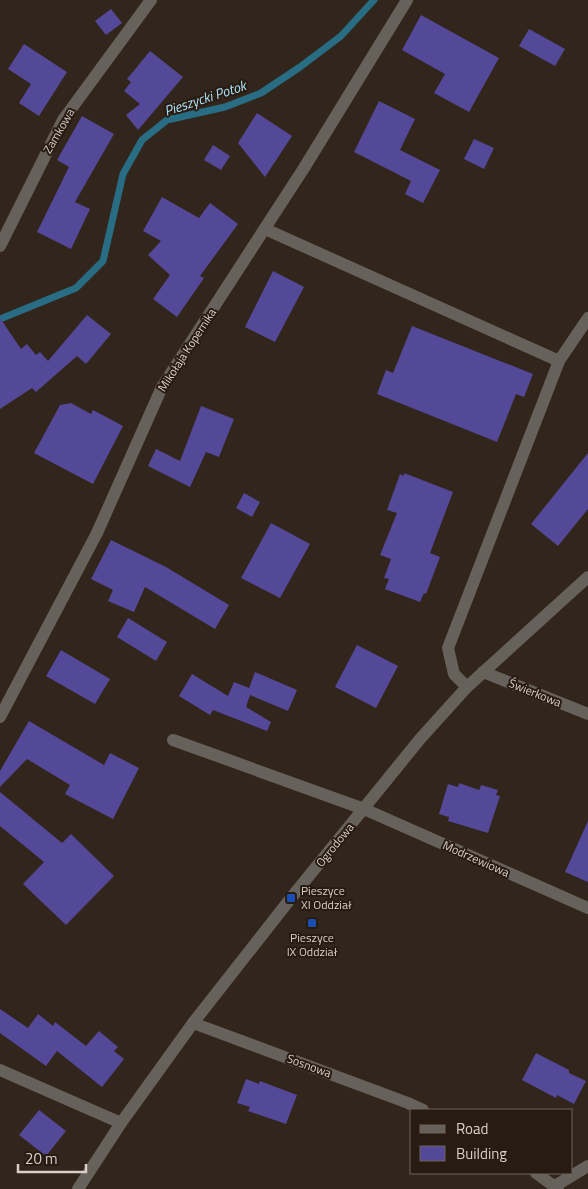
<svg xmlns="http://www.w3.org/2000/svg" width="588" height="1189" viewBox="0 0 588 1189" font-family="'Titillium Web',sans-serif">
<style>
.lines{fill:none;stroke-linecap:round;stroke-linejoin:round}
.stream{stroke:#296d84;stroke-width:7}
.building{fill:#544899}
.minor{stroke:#67615b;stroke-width:12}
.transit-dot{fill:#1a4fb4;stroke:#281b11;stroke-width:2}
.labels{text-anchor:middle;stroke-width:4;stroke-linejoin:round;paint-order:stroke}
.street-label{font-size:12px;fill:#d8cfc9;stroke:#281b11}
.poi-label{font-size:12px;fill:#d8cfc9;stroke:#281b11;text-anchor:start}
.water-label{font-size:14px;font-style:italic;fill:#ace3f8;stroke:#281b11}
</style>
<rect width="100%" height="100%" fill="#32251b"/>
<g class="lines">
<!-- stream -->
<polyline class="stream" points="0,319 76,288 103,261 123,174 142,140 167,120 225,107 261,93 300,67 341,36 374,0"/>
</g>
<!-- building -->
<g class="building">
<polygon points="111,9 122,23 106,35 95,21"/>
<polygon points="421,15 499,58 469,112 434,93 445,74 402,50"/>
<polygon points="529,29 565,49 555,66 519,46"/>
<polygon points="24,44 67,72 39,116 19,103 31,84 8,69"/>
<polygon points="150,51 183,77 138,130 126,115 140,104 124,91 131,82 127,79"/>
<polygon points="379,101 415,119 400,150 440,170 423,203 405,194 411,181 354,152"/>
<polygon points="257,113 292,136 265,177 238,143"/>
<polygon points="82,116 114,134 75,202 90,209 71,249 37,232 69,167 57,160"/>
<polygon points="474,139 494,148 484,169 464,159"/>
<polygon points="213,145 230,156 221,170 204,160"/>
<polygon points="162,197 199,218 210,203 238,224 200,276 204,278 177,317 153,299 170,275 148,255 161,241 143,231"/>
<polygon points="273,271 304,287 275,342 245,327"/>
<polygon points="87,315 111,334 86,364 77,356 36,392 32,388 0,409 0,318 21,349 27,344 36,355 40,352 48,361"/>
<polygon points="412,326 533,374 524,397 516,394 497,442 377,394 386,370 393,373"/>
<polygon points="71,403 91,414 93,410 123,426 93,484 34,453 60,405"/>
<polygon points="201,406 234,419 219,457 206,452 190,487 148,466 156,449 180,461"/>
<polygon points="588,453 588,509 558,546 531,524"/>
<polygon points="404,473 453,492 430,553 440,557 426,594 424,593 420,602 385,589 389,579 384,578 391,559 380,555 397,513 387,510 400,474 404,476"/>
<polygon points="244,493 260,502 252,517 236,508"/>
<polygon points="271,523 310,544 280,598 241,578"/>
<polygon points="111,540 166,567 229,605 215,629 145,587 134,612 108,601 113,590 91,579"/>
<polygon points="128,618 167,642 156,661 117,637"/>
<polygon points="357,645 398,666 376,708 335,687"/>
<polygon points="61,650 110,679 95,704 46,676"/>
<polygon points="255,672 297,690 288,711 250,695 246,707 271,722 267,731 213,710 210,715 179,696 192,674 228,696 234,682 249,688"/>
<polygon points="29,721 104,765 110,753 139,768 113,819 65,794 70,785 27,759 0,787 0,771"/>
<polygon points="459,783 479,790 481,785 498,790 496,795 500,796 488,833 448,821 449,817 439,814 448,784 458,787"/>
<polygon points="0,792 62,843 71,834 114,876 66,925 23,884 44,862 0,826"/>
<polygon points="588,821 588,882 565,872"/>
<polygon points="0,1009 28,1028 38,1014 53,1026 55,1022 86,1046 99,1031 118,1047 114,1051 124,1059 102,1087 57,1051 46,1066 0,1033"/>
<polygon points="536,1053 569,1070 569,1073 586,1081 574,1104 557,1095 556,1098 522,1080"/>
<polygon points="246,1079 259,1084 260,1081 297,1095 286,1124 248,1111 250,1107 237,1103"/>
<polygon points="39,1110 66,1131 46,1156 19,1135"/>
</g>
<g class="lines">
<!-- minor -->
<g class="minor">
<polyline points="265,229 559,361"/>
<polyline points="0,246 63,120 151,0"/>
<polyline points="483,672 588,714"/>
<polyline points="467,687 454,674 448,648 559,361 588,318"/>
<polyline points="0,717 97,533 162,387 304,168 407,0"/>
<polyline points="173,740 364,809 588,908"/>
<polyline points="193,1023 408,1103 423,1110"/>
<polyline points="0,1070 121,1123"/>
<polyline points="536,1173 558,1189"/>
<polyline points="555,1186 588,1166"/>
<polyline points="78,1189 121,1123 193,1023 291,898 420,739 467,687 588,577"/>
</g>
</g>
<!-- markers -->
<g class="transit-dot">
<rect x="286" y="893" width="10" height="10" rx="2.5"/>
<rect x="307" y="918" width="10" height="10" rx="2.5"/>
</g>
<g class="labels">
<!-- street labels -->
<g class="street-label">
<text transform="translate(59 131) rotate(-60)" y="4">Zamkowa</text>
<text transform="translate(187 350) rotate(-57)" y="4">Mikołaja Kopernika</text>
<text transform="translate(535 693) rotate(22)" y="4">Świerkowa</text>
<text transform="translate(335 845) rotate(-51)" y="4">Ogrodowa</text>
<text transform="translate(476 859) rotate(24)" y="4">Modrzewiowa</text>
<text transform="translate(309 1066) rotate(20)" y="4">Sosnowa</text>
</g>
<!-- poi labels -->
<g class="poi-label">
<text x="301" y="895">Pieszyce<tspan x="301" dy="14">XI Oddział</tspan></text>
<text x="312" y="942" text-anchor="middle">Pieszyce<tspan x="312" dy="14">IX Oddział</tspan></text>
</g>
<!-- water labels -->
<g class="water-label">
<text transform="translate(205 98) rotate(-18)" y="5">Pieszycki Potok</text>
</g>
</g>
<!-- legend -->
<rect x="410" y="1109" width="162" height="65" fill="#281b11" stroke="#6e635b"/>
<rect x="420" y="1125" width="25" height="8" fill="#67615b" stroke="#6e635b"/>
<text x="456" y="1134" font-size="15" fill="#d8cfc9">Road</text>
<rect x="420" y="1146" width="25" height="15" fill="#544899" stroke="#6e635b"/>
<text x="456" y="1159" font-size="15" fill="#d8cfc9">Building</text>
<!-- scale -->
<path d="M18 1164v8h68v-8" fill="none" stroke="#d8cfc9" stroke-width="2.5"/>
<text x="25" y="1164" font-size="15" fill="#d8cfc9" stroke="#281b11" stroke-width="4" paint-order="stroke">20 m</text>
</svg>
